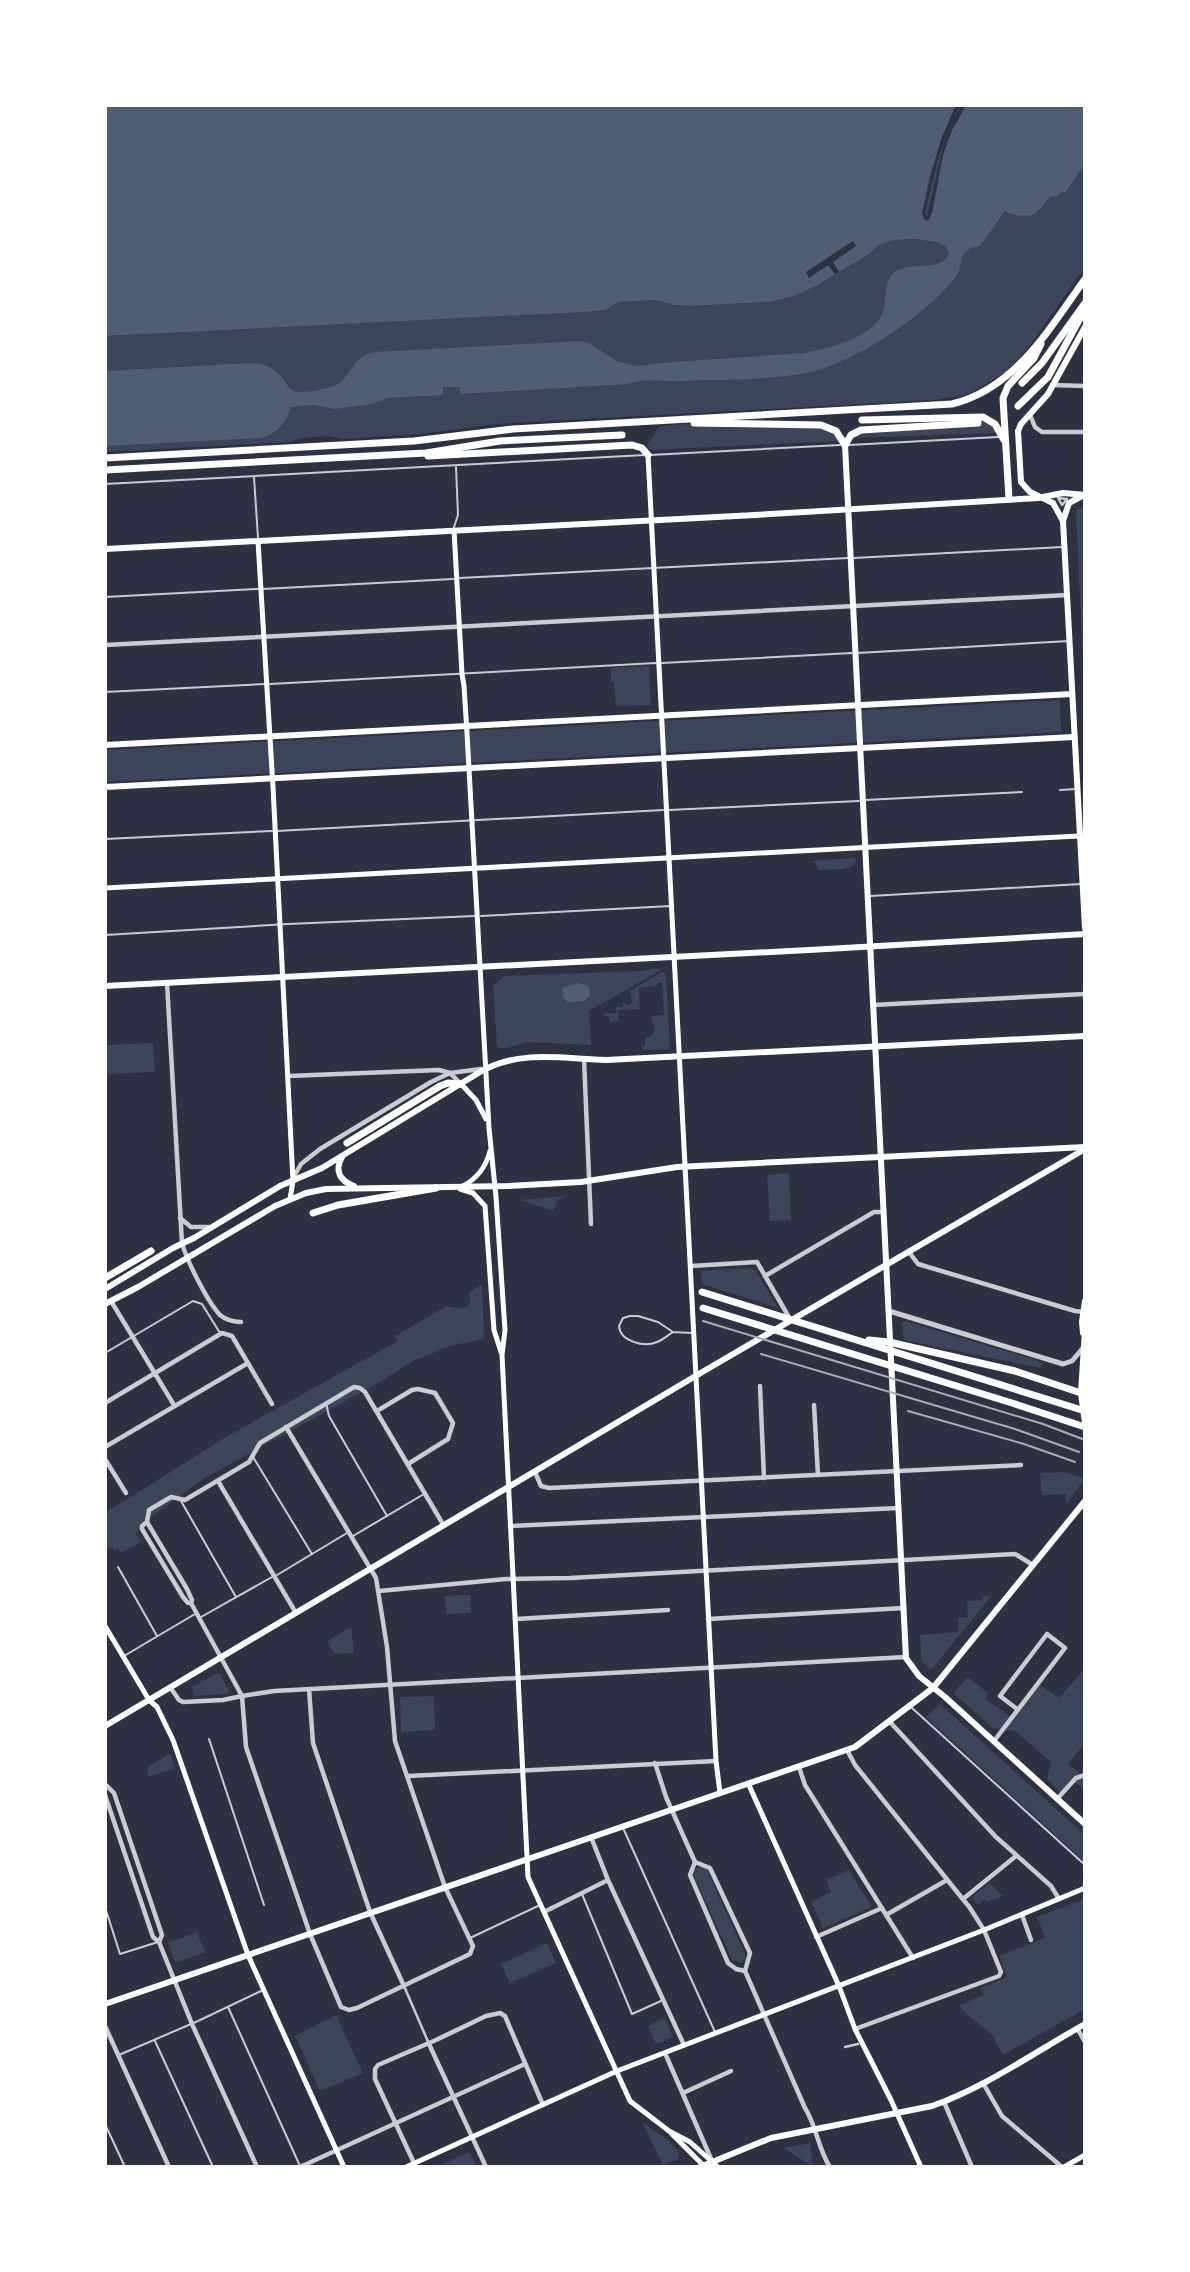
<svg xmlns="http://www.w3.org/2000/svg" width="1190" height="2272" viewBox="0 0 1190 2272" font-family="Raleway,sans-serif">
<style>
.green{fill:#3c4559}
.water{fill:#4f5d75}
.pier{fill:#2d3142}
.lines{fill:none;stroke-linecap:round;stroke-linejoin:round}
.service{stroke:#caccd0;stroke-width:2}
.pedestrian{stroke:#caccd0;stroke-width:2.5}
.minor{stroke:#caccd0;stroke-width:4.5}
.tertiary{stroke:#caccd0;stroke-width:5}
.secondary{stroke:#fff;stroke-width:5}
.primary{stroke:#fff;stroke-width:6}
.motorway{stroke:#fff;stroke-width:7}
.rail{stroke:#abadb3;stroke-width:2}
</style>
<rect width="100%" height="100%" fill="#2d3142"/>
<!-- green -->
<g class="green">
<polygon points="957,105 1085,105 1085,267 1031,344 1007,371 980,388 965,395 935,400 496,424 421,434 342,439 327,436 304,438 288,442 105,452 105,336 605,310 619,302 656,300 673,305 688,306 769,302 794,296 816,286 869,254 878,246 894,240 915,239 927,189"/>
<path d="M978,419C987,419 993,426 996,433L853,438L863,433L968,427L979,425Z"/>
<polygon points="688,424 823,428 835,435 838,441 650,450 647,446 659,426"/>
<polygon points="1085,508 1085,702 1076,512 1078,509"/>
<polygon points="649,666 651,705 616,706 614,682 611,681 611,668"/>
<polygon points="1060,700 1061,732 105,782 105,750"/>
<polygon points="856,858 855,865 845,869 819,870 816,864 812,861"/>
<polygon points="654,968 661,970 589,1011 591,1045 527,1042 504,1049 497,1047 493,986 504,976 643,971"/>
<polygon points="662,972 666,974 670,1049 643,1050 642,1047 645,1046 645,1038 651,1036 655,1030 651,1016 664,1015 662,983 657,983 657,986 639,988 640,1009 618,1010 619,1021 610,1022 609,1016 604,1016 603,1014 616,1013 616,1007 623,1007 623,1003 629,1006 632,1003 630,991"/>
<polygon points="153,1043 155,1072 106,1074 105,1045"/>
<polygon points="789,1173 791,1220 770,1221 767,1175"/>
<polygon points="567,1196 557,1201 553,1211 520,1200"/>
<polygon points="751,1268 756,1271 778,1308 702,1284 701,1271"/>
<polygon points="482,1284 484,1339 450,1346 413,1361 373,1386 203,1479 151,1517 136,1534 141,1542 121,1553 118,1549 115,1551 113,1548 105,1549 105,1513 226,1437 398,1341 395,1336 447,1306 462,1309 470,1304 469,1292"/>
<polygon points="905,1321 1037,1360 1043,1364 1040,1368 904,1340 902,1322"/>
<polygon points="1065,1472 1085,1479 1066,1504 1066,1494 1042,1495 1040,1473"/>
<polygon points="470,1595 471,1613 446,1614 445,1596"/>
<polygon points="992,1595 932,1669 929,1669 921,1660 920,1635 958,1632 958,1618 968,1617 967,1601 982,1600 982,1597"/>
<polygon points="351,1627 354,1653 334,1654 327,1641"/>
<polygon points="1085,1668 1085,1743 1068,1764 1085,1777 1085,1790 1073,1780 1062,1794 1047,1779 1051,1762 1015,1731 993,1728 953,1693 968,1677 988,1693 985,1699 1013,1718 1039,1684 1059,1698"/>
<polygon points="216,1674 220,1674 229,1691 227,1694 194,1696 192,1687"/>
<polygon points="434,1696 435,1730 401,1732 400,1697"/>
<polygon points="940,1704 1085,1835 1085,1862 926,1717"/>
<polygon points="170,1753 175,1768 148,1777 147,1768"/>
<polygon points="701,1866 706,1868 745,1954 745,1959 741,1963 732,1960 693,1874 694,1869"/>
<polygon points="849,1870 872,1907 823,1928 811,1902 831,1892 826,1880"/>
<polygon points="990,1883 1003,1896 987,1902 985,1899 978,1905 972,1897"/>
<polygon points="1085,1899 1085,2009 1003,2055 992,2035 962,2010 960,2005 984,1995 980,1988 1007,1977 999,1956 1045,1938 1037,1917"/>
<polygon points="197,1932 205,1952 176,1963 168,1943"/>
<polygon points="547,1943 556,1963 510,1983 501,1964"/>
<polygon points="336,2015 363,2073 320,2091 295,2036"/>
<polygon points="665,2018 673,2037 656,2044 648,2026"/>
<polygon points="642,2122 668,2140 679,2153 678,2159 663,2165"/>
<polygon points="810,2143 813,2167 784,2148"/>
<polygon points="469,2152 477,2167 435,2167 436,2167"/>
</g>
<!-- water -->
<g class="water">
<path d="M105,105H957C937,141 930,179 924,219L930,218L943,155L952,130L966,105H1085V163L1066,192H1061L1058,196H1051L1034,215C1022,216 1015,217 1005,211L980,246C955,250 966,261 956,276C937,303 889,338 860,352C844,360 826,369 810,372C771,381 721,379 681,381C662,382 646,377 628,384L460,394V387H443V395L388,398L367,405L334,409L313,405L291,407C287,422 277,434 261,438L105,446V371L250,363C264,364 274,367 283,379C287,383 288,389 294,391C306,394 333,389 342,381C354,368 355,357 374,352L581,341L590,344L617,361L636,366L672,362L803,353C827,349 875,337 883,312C887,300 883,279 896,271C912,261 944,272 949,253L946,246L937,242L915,239L894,240L878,246L869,254L816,286L794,296L769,302L688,306L673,305L656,300L619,302L605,310L582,312L105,336Z"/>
<polygon points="577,983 589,986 590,995 585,1001 568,1002 563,997 562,988"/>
</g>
<!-- pier -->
<g class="pier">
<polygon points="956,105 960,105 955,116 949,129 945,138 936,166 925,213 927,217 944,142 954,118 962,105 966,105 952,130 943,155 932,213 928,221 924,219 922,214 930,176 942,137"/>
<polygon points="853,241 856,246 833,262 839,272 835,274 828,265 809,278 806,272"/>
</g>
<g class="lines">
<!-- service -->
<g class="service">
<polyline points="849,445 998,437"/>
<polyline points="650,455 840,445"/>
<polyline points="254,477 258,538"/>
<polyline points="105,484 645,455"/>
<polyline points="454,527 458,515 456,467"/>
<polyline points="854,558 1062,547"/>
<polyline points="459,578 848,558"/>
<polyline points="263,589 453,579"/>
<polyline points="105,597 258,589"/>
<polyline points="857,653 1069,641"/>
<polyline points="662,663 852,653"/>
<polyline points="270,684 656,663"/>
<polyline points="105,692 265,684"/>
<polyline points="1060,790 1076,789"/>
<polyline points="865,800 1022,792"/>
<polyline points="669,810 859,801"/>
<polyline points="277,831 663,810"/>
<polyline points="105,839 272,831"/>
<polyline points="870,896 1081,884"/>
<polyline points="481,916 671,906"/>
<polyline points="105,935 288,924 475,916"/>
<path d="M673,1332C668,1335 663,1340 657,1342C644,1348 620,1341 619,1326L623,1318L630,1316H638L658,1322L673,1332L692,1333"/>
<polyline points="105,1353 193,1301 202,1304 220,1333"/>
<polyline points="326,1403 329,1416 387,1516"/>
<polyline points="253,1457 312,1554"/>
<polyline points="181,1501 236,1597"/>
<polyline points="353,1536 424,1494"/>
<polyline points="118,1567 157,1636"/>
<polyline points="277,1575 347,1533"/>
<polyline points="201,1617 272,1577"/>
<polyline points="124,1656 195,1614"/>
<polyline points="912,1708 1085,1865"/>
<polyline points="209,1739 264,1905"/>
<polyline points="624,1830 715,2032"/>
<polyline points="582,1894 632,2014 661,2001"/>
<polyline points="105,1907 120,1954 158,1942"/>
<polyline points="470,1938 538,1906"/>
<polyline points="228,2007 300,2166"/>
<polyline points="155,2041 213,2167"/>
<polyline points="119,2055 198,2021 261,1991"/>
<polyline points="105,2124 125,2167"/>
</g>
<!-- pedestrian -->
<g class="pedestrian">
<polygon points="1058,498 1067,499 1062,505"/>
<polyline points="404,1986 429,2044"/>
<polyline points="845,2047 858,2044"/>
</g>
<!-- minor -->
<g class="minor">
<polyline points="1053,385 1085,386"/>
<polyline points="1030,415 1035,427 1042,432 1085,432"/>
<polyline points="105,645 1067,595"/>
<path d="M167,983L182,1243C187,1261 207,1301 220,1315C226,1320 234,1322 241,1322"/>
<polyline points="873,1005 1085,994"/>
<polyline points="584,1059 591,1224"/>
<polyline points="288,1076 439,1070 450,1073 461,1084"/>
<polyline points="293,1178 301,1164 320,1149 431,1082 450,1073 481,1069"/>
<polyline points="180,1218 191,1227 209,1227"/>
<polyline points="909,1252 918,1264 1075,1311 1084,1312"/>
<polyline points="691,1266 757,1262 790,1319"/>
<polyline points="765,1276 874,1212 883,1212"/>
<polyline points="111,1301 174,1405"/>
<polyline points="760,1386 764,1478"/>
<polyline points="105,1403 222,1333 232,1336 272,1404"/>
<polyline points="814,1405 818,1475"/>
<polyline points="377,1411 412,1390 418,1389 435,1393 453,1423 448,1439 408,1464"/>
<polyline points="105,1447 248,1363"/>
<polyline points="105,1459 126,1493"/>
<polyline points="535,1472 541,1486 549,1488 1021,1465"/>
<polyline points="218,1481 296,1613"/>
<polyline points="147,1522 187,1589 192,1600 191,1603 242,1696 274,1691 906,1657"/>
<polyline points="510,1526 899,1508"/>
<polyline points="379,1591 506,1579 570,1578 1015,1554 1033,1565"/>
<polyline points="191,1603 188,1603 183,1597 142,1529 142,1526 147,1522 149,1510 171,1497 185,1500 249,1462 260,1443 354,1387 360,1388 365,1392 444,1526"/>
<polyline points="516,1619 668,1610"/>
<polyline points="708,1619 904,1608"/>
<polyline points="170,1687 179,1700 183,1702 223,1700 242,1696 246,1747 310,1934 341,2007 349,2010 357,2008 470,1954 473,1946 445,1887 395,1741 387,1647 376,1578 286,1427"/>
<polyline points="309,1689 313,1743 370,1912 404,1986"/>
<polyline points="890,1722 996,1837 1051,1886 1059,1899"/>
<polyline points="994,1741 1065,1648 1047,1634 1000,1696 1017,1709"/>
<polyline points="847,1750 855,1765 970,1908 984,1930 1001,1972 999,1976 855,2029"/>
<polyline points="655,1763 666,1797 695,1862 690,1875 728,1963 736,1969 745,1971"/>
<polyline points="799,1767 805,1785 913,1958"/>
<polyline points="408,1776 716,1761"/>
<polyline points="105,1784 114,1793 162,1935 159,1942"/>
<polyline points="105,1795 153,1937 159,1942 192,2024 257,2167"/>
<polyline points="1057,1799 1076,1778 1085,1775"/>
<polyline points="591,1837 608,1880 684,2045"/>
<path d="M695,1862L710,1868L750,1953L745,1971L805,2108C817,2127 818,2149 830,2167"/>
<polyline points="963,1899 1016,1856"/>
<polyline points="544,1912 608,1880"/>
<polyline points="886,1915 947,1880"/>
<polyline points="1022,1915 1031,1940"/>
<polyline points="816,1937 882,1908"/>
<polyline points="105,2026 169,2167"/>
<polyline points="1077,2028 1085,2042"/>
<polyline points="429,2044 486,2167"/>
<polyline points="665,2053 712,2161"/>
<polyline points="983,2083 1002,2116 1062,2167"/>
<polyline points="683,2093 731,2071"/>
<polyline points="944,2102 972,2167"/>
<polyline points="414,2163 375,2079 375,2069 378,2065 436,2040 486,2016 500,2013 505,2016 543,2105"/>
<polyline points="300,2167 525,2064"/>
</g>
<!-- tertiary -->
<polyline class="tertiary" points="889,1311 1063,1364 1072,1361 1083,1348"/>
<!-- secondary -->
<g class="secondary">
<polyline points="648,455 716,1761 720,1793"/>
<polyline points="454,530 462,674 464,686 467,733 489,1128 496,1197 505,1330 502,1355 528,1877 630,2101 669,2131 690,2142 718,2167"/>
<polyline points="258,541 273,787 293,1181 290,1199"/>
<polyline points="105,888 1079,836"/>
<polyline points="461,1084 476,1100 486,1119"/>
<path d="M463,1186C478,1178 486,1167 490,1151"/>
<polyline points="460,1189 473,1193 485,1206 494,1330 501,1352"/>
<polyline points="105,1626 149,1700 157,1707 173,1740 248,1955 344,2167"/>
<polyline points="748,1783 839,1986 855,2029 891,2100 921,2167"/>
<polyline points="671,2133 704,2166"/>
<polyline points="406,2167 617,2071 984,1930 1085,1888"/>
<polyline points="1064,2167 1085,2155"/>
</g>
<!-- primary -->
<g class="primary">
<polyline points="845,445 906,1658 919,1676 945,1697 1085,1824"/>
<polyline points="1082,496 1069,503 1063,521 1085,928"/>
<polyline points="1063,521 1053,503 1030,492 1021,482 1018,431 1021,424 1048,394 1085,327"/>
<polyline points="105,549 755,515 1038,498 1063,493 1085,495"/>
<polyline points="105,745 1072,694"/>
<polyline points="105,787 1074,737"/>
<polyline points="105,986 809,950 1085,934"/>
<path d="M342,1157C334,1171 340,1181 354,1186"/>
<path d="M105,1289L173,1248L194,1238L280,1186L322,1168L480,1072C520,1049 563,1059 606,1060L1085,1036"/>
<polyline points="105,1304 138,1287 275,1206 306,1193 326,1189 508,1186 581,1182 677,1167 1085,1147"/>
<polyline points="1085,1330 1081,1393 1085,1423"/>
<polyline points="1083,1333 1082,1322 1085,1301"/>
<polyline points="105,1726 704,1371 1085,1149"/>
<polyline points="105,2004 855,1747 933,1688 1085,1501"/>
<path d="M700,2167L771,2138L932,2106C986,2087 1035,2052 1085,2024"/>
</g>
<!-- motorway -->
<g class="motorway">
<polyline points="1022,383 1042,363 1085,303"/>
<polyline points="1018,406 1048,377 1085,309"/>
<polyline points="862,420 983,417 995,424 1004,440"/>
<polyline points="694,423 821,425 836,431 845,445"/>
<polyline points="845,445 851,435 861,430 978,423"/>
<polyline points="428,456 632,445 642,448 648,455"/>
<path d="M105,458L414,441L513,429L952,404C1015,389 1050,328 1085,279"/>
<polyline points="105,470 426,453 500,441 622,435"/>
<polyline points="1009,499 1003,398 1008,386 1034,358 1041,344"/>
<polyline points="347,1143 440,1086 448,1083 461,1084"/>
<polyline points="313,1213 338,1205 436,1188"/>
<polyline points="105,1278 151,1251"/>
<polyline points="702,1292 1085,1411"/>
<polyline points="703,1308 1012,1403 1085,1427"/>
<polyline points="869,1340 889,1342 1015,1371 1081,1393"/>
</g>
<!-- rail -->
<g class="rail">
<polyline points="703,1321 1043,1424 1085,1440"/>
<polyline points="761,1354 1015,1429 1079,1452"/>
<polyline points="908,1411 1024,1444 1075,1462"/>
</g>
</g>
<!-- border -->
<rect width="1190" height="2272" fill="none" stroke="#ffffff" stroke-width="214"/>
</svg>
